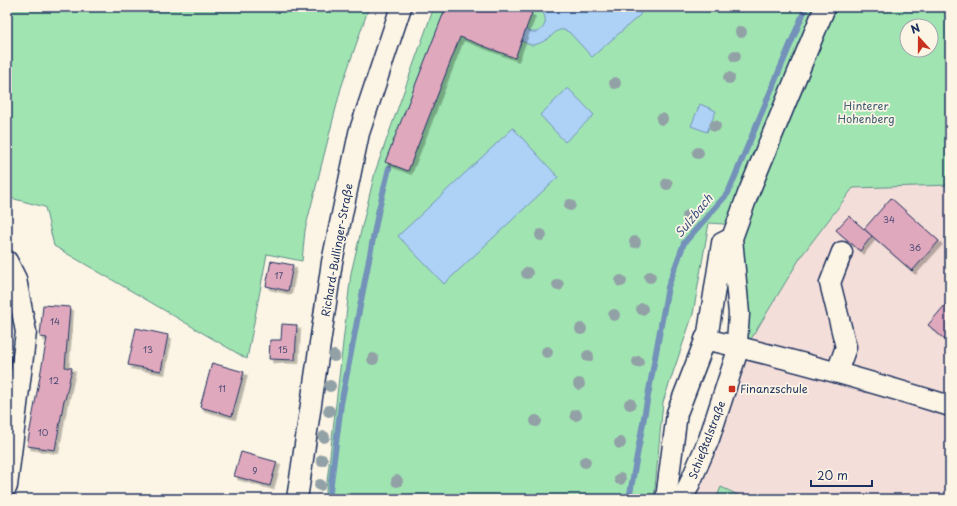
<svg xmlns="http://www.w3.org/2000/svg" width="957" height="506" viewBox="0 0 957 506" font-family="'Playpen Sans',sans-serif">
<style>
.built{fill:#f4ded9}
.green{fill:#a0e5b1;stroke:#5e8a88;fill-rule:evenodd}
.water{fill:#add2f6;stroke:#7391b9}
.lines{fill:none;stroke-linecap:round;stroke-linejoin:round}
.stream{stroke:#7391b9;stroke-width:6}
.building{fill:#e0a8bd;stroke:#1b2f5e;filter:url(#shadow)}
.minor-casing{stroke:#1b2f5e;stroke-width:23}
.minor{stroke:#fcf5e5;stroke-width:20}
.tree{fill:#92a1a6}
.poi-dot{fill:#c8321e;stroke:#fcf5e5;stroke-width:1.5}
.labels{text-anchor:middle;stroke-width:3.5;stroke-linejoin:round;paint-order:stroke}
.number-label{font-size:9px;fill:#4c4d76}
.park-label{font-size:11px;fill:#3c5c73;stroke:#fcf5e5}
.street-label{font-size:11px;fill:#1b2f5e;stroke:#fcf5e5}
.poi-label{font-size:11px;fill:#1b2f5e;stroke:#fcf5e5;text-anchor:start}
.water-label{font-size:12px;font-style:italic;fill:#405884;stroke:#fcf5e5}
</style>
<defs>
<filter id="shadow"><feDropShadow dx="3.5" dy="3.5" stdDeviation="0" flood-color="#0004"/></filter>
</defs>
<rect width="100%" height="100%" fill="#fcf5e5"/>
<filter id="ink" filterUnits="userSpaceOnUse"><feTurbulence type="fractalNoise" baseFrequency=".025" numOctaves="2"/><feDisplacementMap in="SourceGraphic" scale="8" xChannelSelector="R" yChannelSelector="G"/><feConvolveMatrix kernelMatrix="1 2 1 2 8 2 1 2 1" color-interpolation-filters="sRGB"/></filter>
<g filter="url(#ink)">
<!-- built -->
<polygon class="built" points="950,185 950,499 687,499 751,339 802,255 853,188"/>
<!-- green -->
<g class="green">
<polygon points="7,7 369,7 341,88 305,230 302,261 267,254 247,359 140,296 54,246 45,207 7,197"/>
<path d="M434,7H950V185L853,188L802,255L751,339L687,499L732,346L738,225L709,223L693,314L663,402L654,499H325L351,273L375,172ZM907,26H931V50H907Z"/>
<polygon points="721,487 747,499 716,499"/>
</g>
<!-- water -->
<g class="water">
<path d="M534,7H642L640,15L592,57L569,32C559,27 557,31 549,38C545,41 537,45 531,45C528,44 524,42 521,41L525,29C528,30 532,33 535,32C544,32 549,19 542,12C540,10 536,8 534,7Z"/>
<polygon points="568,88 594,115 565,142 540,115"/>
<polygon points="700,104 716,111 707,132 691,126"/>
<polygon points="513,128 558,177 444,284 398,236"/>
</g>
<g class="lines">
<!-- stream -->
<g class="stream">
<polyline points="329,499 341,404 378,213 389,168"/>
<polyline points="629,499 668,287 684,243 728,193 806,7"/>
</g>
</g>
<!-- building -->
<g class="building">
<polygon points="446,7 516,7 532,13 515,58 460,37 408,171 385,162"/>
<polygon points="891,198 939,241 912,271 864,229"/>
<polygon points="849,216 872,236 860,251 836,230"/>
<polygon points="271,261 293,265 288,291 266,286"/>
<polygon points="950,299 950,344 928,325"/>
<polygon points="43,305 70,307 65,367 72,368 65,400 64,400 55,450 27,446 47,338 40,337"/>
<polygon points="282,324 297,325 295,360 269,359 270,340 281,340"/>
<polygon points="136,328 168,335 161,371 128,365"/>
<polygon points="212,363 244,372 232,416 200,407"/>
<polygon points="241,452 277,462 270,486 234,476"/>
</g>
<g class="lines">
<defs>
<g id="minor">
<polyline points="7,261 16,279 26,332 7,486"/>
<path d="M705,339C788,358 869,381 950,406"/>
<polyline points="837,372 846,347 830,283 842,252"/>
<polyline points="297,499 332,262 359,133 401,7"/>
<polyline points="666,499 677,413 708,333 722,243 732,238"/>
<polyline points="683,499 709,439 736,356 739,314 732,238 748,194 825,7"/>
</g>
</defs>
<!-- minor casing -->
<use href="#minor" class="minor-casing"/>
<!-- minor -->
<use href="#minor" class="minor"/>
</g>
<!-- trees -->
<g class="tree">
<circle cx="741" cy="32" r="6"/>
<circle cx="735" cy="56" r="6"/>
<circle cx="729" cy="78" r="6"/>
<circle cx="615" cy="83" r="6"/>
<circle cx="662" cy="119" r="6"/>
<circle cx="715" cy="126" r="6"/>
<circle cx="698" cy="153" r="6"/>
<circle cx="667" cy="184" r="6"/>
<circle cx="570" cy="205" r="6"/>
<circle cx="688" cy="216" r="6"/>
<circle cx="541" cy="235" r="6"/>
<circle cx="635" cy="242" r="6"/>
<circle cx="527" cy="273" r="6"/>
<circle cx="650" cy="277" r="6"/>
<circle cx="621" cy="281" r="6"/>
<circle cx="558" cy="285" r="6"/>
<circle cx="642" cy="309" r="6"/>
<circle cx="614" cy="315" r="6"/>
<circle cx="581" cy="329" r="6"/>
<circle cx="547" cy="352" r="6"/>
<circle cx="334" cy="356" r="6"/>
<circle cx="588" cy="356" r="6"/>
<circle cx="373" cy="359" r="6"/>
<circle cx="638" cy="362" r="6"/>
<circle cx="579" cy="384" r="6"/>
<circle cx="330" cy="386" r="6"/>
<circle cx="630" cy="404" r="6"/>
<circle cx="329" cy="411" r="6"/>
<circle cx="576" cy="415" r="6"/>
<circle cx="536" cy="421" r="6"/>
<circle cx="324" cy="437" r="6"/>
<circle cx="620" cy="443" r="6"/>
<circle cx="322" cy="460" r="6"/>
<circle cx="585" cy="462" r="6"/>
<circle cx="620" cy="479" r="6"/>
<circle cx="397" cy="481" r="6"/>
<circle cx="320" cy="485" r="6"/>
</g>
</g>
<!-- markers -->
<rect class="poi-dot" x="728" y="385" width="8" height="8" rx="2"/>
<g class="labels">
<!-- number labels -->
<g class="number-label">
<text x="889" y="223">34</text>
<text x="915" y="251">36</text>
<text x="279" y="279">17</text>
<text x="55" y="325">14</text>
<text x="148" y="353">13</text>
<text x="283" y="353">15</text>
<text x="54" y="384">12</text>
<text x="222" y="392">11</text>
<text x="43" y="436">10</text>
<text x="255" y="474">9</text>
</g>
<!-- park labels -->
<g class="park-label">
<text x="866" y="110">Hinterer<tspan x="866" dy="13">Hohenberg</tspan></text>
</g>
<!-- street labels -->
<g class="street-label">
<text transform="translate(337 250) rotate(-80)" y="4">Richard-Bullinger-Straße</text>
<text transform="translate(707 440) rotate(-69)" y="4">Schießtalstraße</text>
</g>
<!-- poi labels -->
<g class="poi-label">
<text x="740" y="393">Finanzschule</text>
</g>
<!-- water labels -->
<g class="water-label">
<text transform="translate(694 216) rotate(-51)" y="4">Sulzbach</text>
</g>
</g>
<!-- margin -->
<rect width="957" height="506" fill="none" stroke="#fcf5e5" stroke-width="24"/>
<rect x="12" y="12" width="933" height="482" fill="none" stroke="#1b2f5e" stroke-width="1.5" filter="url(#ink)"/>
<!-- north arrow -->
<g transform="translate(919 38) rotate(339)"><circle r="19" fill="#fcf5e5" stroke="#a2a6af"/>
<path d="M0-3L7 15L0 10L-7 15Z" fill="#c8321e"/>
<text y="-6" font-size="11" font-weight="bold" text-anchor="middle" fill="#1b2f5e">N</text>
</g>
<!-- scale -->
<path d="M811 480v6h61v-6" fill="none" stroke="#1b2f5e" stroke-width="2"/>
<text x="817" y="480" font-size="12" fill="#1b2f5e" stroke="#fcf5e5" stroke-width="3" paint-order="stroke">20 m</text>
</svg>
